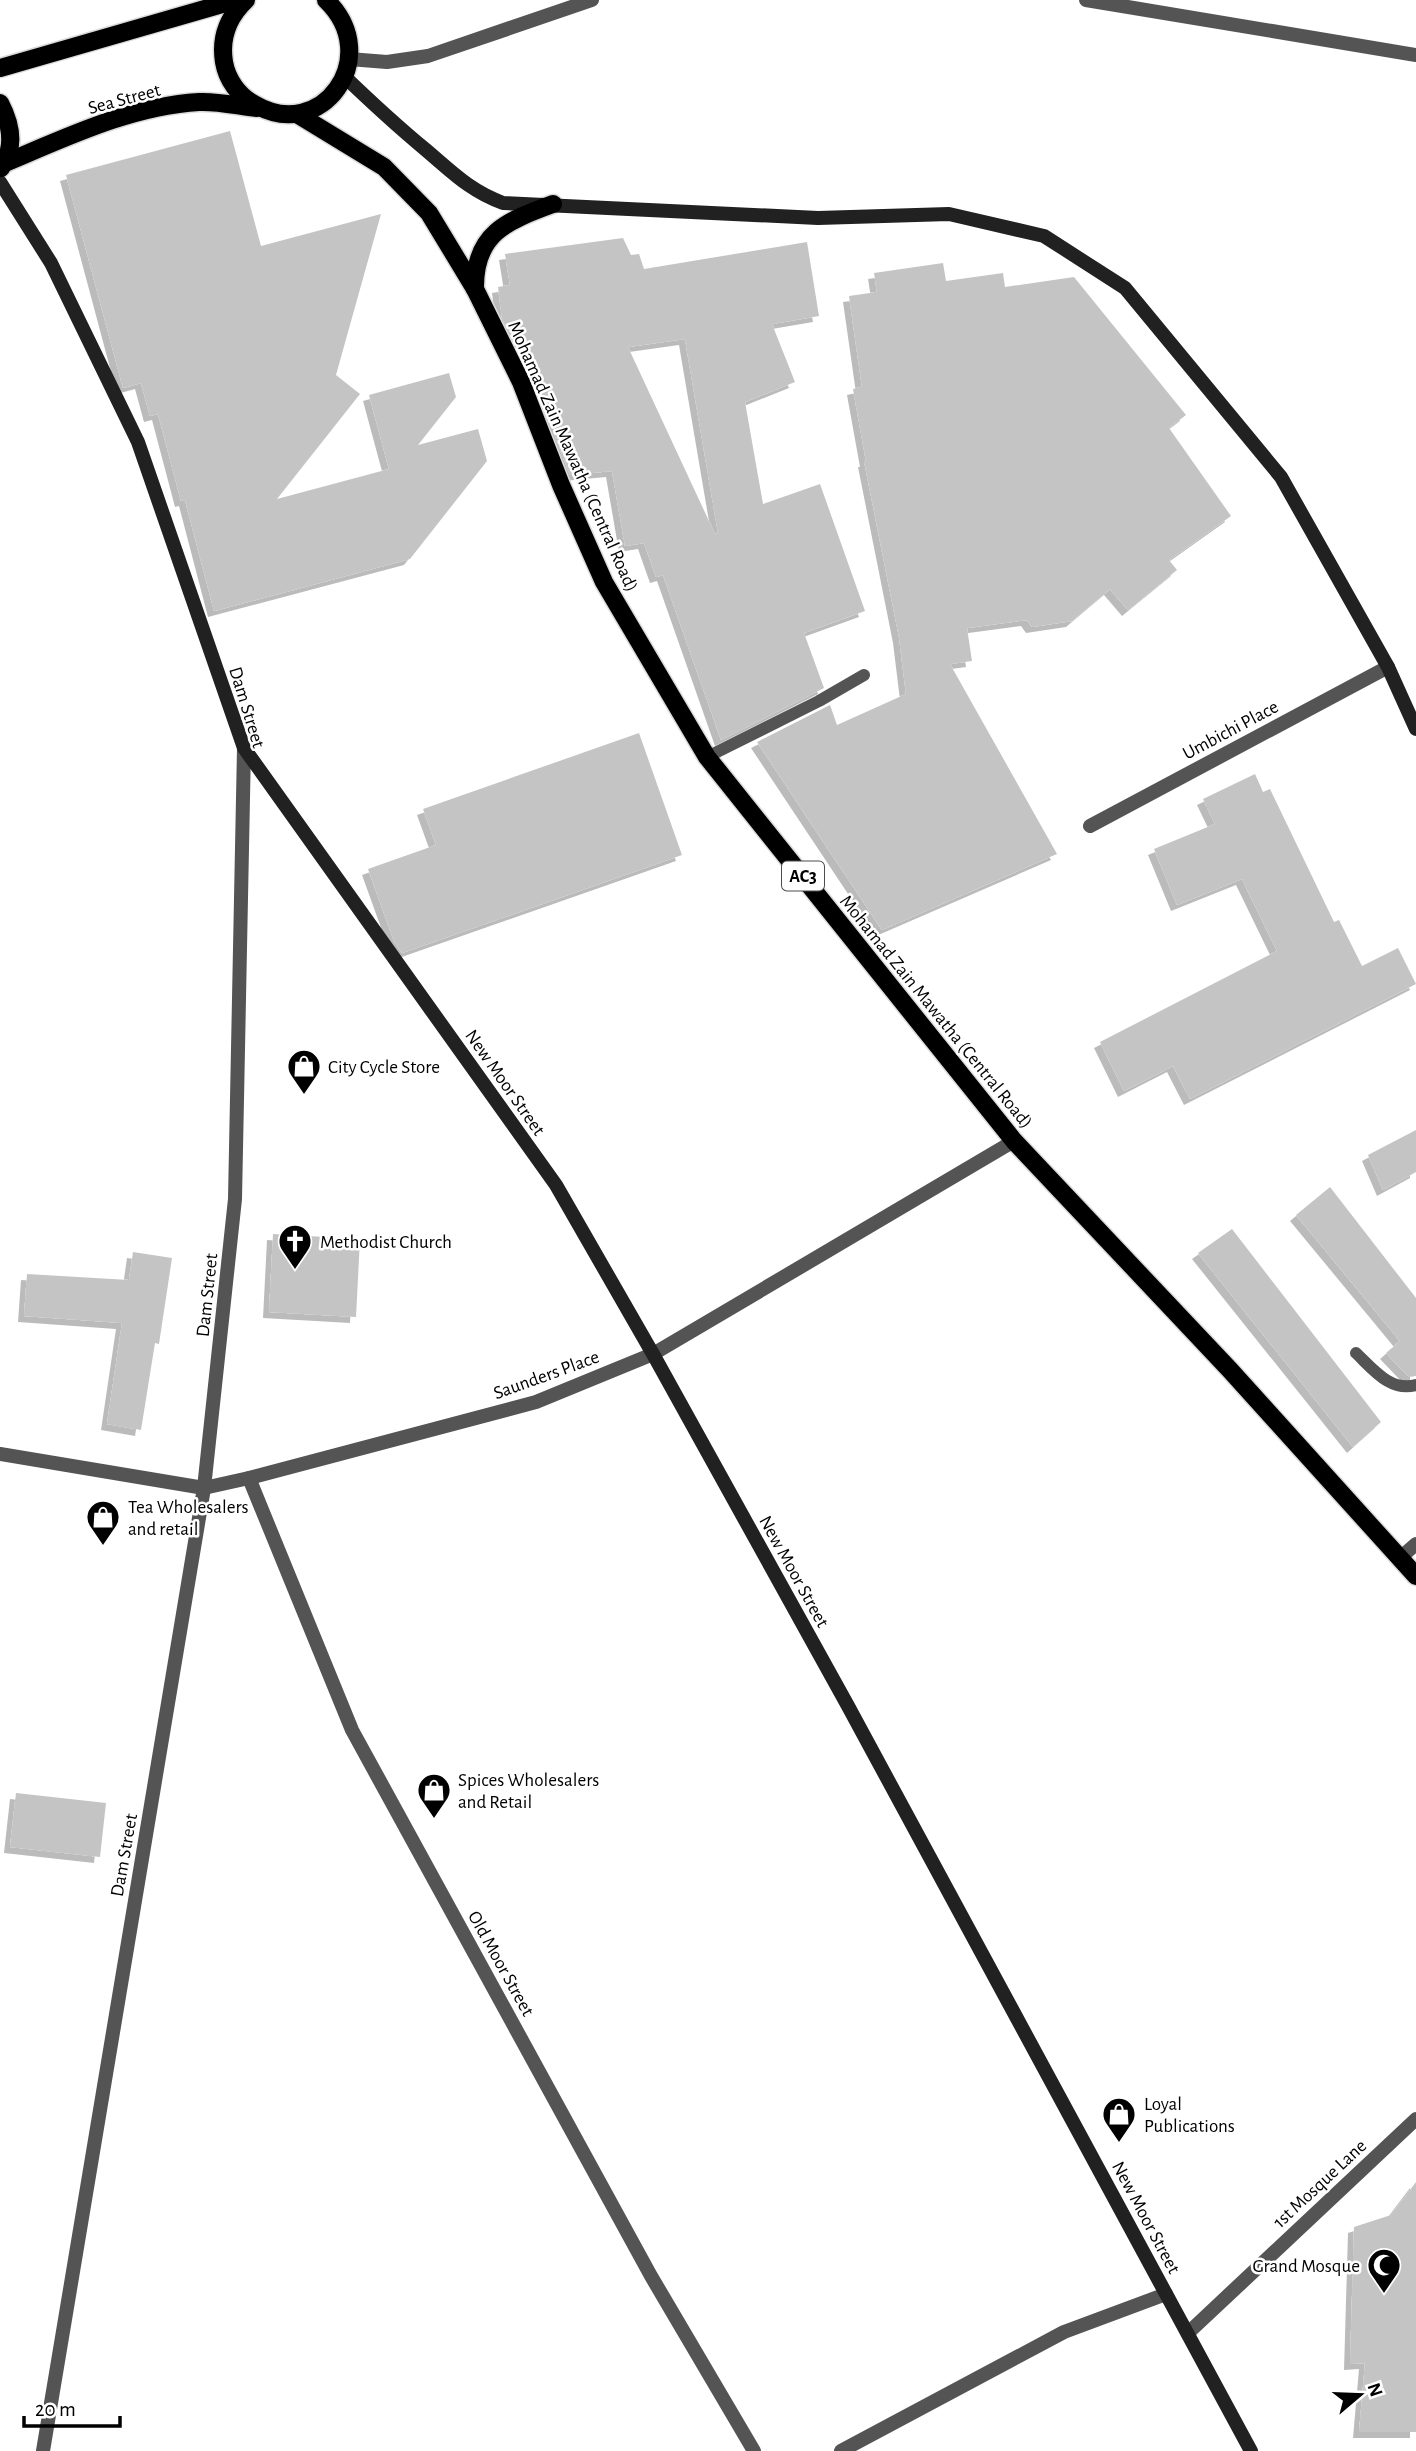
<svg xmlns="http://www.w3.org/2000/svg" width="1416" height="2451" viewBox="0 0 1416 2451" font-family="'Alegreya Sans',sans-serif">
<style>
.building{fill:#c4c4c4;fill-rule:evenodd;filter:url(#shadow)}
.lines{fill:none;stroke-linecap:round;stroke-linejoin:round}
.primary-casing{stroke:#dbdbdb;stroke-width:21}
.service{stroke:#545454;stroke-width:12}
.minor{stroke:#545454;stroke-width:14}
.tertiary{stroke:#545454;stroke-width:14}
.secondary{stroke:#212121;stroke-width:14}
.primary{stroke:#000;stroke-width:18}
.labels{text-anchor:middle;stroke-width:5;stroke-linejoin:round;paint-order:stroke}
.shield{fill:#fff;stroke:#4c4c4c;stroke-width:2}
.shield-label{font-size:18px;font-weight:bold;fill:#000}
.street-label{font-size:19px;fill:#000;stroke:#fff}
.poi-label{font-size:19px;fill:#000;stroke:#fff;text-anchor:start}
</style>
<defs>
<filter id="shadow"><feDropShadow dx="-6" dy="6" stdDeviation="0" flood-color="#0004"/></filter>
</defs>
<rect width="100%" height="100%" fill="#fff"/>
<!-- building -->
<g class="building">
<polygon points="230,131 261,246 381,214 336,375 360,394 277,499 389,469 369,395 449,373 456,397 418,445 478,429 487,461 410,559 214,611 185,500 181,501 158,414 150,416 141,383 123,388 66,175"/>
<path d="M623,238L631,255L639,254L644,269L807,242L819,316L772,324L795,382L745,402L763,504L820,484L865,611L804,633L824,688L721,740L663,575L656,577L644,543L625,546L612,471L570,475L554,434L553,426H550L530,375L519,338L512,339L502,318L498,287L510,285L505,254ZM685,339L718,533L715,534L628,347Z"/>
<polygon points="943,263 946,281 1003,273 1005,287 1074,277 1186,415 1169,428 1231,516 1169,560 1177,570 1128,610 1110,589 1072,621 1032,627 1027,620 967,628 972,661 950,664 1057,854 882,930 757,742 830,705 837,725 906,694 899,637 864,461 866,461 853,389 862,387 849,296 877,292 874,273"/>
<polygon points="639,733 682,855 402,953 394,941 368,869 436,845 423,809"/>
<polygon points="1255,774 1263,792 1270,789 1334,922 1339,920 1362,966 1398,948 1416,984 1190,1099 1173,1066 1124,1091 1100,1042 1277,951 1242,879 1177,905 1154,849 1215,824 1203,799"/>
<polygon points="1416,1130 1416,1172 1383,1190 1368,1155"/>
<polygon points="1330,1187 1416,1298 1416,1376 1409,1377 1386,1353 1400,1341 1296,1215"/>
<polygon points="1232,1229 1381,1422 1353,1447 1198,1253"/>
<polygon points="273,1234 360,1239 356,1317 269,1312"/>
<polygon points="133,1252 172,1258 159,1344 155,1343 141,1430 107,1424 122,1323 24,1316 27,1274 129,1280"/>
<polygon points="16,1793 106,1803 100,1857 10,1847"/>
<polygon points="1416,2182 1416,2432 1359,2432 1365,2363 1350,2364 1354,2227 1391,2215"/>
</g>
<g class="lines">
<defs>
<g id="primary">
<path d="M246,0C228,17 220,37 224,62C227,80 239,96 254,104C321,144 385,57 326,0"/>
<polyline points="0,68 236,0"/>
<path d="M0,103C11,124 16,147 1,168"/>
<polyline points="297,114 384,167 429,213 475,289 521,382 561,485 604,582 707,757 1014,1141 1230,1370 1416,1576"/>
<path d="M5,163C67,137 131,106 199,102C218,101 238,106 257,108"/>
<path d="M475,289C474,233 507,221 553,204"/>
</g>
</defs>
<!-- primary casing -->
<use href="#primary" class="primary-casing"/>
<!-- service -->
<g class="service">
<polyline points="707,757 819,701 864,675"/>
<path d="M1356,1353C1373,1369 1390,1392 1416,1385"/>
</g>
<!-- minor -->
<g class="minor">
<polyline points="1086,0 1416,55"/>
<polyline points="349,59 387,62 428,56 592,0"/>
<polyline points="1090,826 1388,667"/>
<polyline points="249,1478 352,1730 651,2276 754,2451"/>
<polyline points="1400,1558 1416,1544"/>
<polyline points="1188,2333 1416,2119"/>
<polyline points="841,2451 1064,2332 1166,2294"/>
</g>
<!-- tertiary -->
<g class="tertiary">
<polyline points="0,1454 204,1488 249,1478 536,1402 653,1354 1014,1141"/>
<polyline points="43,2451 204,1488 235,1199 244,748"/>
</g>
<!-- secondary -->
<g class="secondary">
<path d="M344,76C371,102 397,126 426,150C452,172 470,191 503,203L818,218L949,214L1044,236L1125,288L1281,477L1388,667L1416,729"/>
<polyline points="0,182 51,263 138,442 244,748 556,1185 653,1354 848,1706 1251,2451"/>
</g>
<!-- primary -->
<use href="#primary" class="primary"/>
</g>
<!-- icons -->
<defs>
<symbol id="shop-pin" viewBox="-11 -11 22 30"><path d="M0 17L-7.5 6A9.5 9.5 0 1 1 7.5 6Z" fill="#000" stroke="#fff"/><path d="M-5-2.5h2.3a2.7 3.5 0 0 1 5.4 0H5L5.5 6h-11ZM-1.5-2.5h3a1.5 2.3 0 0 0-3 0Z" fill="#fff"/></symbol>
<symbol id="church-pin" viewBox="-11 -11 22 30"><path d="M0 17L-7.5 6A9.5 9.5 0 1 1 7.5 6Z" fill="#000" stroke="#fff"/><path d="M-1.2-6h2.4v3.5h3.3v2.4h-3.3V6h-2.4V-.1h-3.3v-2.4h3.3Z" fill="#fff"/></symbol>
<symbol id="mosque-pin" viewBox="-11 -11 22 30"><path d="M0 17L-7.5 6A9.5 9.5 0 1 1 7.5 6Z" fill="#000" stroke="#fff"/><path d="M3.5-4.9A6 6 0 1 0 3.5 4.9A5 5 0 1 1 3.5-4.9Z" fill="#fff"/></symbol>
</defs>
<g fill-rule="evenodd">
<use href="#shop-pin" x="285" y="1047" width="38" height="52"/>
<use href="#church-pin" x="276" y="1222" width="38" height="52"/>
<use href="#shop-pin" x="84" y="1498" width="38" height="52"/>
<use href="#shop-pin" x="415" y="1771" width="38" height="52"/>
<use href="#shop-pin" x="1100" y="2095" width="38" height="52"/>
<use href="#mosque-pin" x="1365" y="2246" width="38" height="52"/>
</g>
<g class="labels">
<!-- shield labels -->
<rect class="shield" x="782" y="861.5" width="42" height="29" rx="5"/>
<g class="shield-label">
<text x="803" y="882">AC3</text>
</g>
<!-- street labels -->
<g class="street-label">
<text transform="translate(124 98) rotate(-15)" y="7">Sea Street</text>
<text transform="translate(574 456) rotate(66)" y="7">Mohamad Zain Mawatha (Central Road)</text>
<text transform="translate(248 707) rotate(73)" y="7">Dam Street</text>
<text transform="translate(1230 729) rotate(-28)" y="7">Umbichi Place</text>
<text transform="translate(937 1011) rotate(51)" y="7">Mohamad Zain Mawatha (Central Road)</text>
<text transform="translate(506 1082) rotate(55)" y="7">New Moor Street</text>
<text transform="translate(206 1295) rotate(-84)" y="7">Dam Street</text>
<text transform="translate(546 1374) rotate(-20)" y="7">Saunders Place</text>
<text transform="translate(795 1571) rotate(61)" y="7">New Moor Street</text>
<text transform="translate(123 1855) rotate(-80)" y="7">Dam Street</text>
<text transform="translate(502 1963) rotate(61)" y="7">Old Moor Street</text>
<text transform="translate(1319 2183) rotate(-43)" y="7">1st Mosque Lane</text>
<text transform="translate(1147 2217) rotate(62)" y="7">New Moor Street</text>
</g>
<!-- poi labels -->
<g class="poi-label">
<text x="328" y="1073">City Cycle Store</text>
<text x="320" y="1248">Methodist Church</text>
<text x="128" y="1513">Tea Wholesalers<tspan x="128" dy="22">and retail</tspan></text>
<text x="458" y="1786">Spices Wholesalers<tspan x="458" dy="22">and Retail</tspan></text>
<text x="1144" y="2110">Loyal<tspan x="1144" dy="22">Publications</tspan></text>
<text x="1360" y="2272" text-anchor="end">Grand Mosque</text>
</g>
</g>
<!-- north arrow -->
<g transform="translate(1360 2395) rotate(71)" stroke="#ffffff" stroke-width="5" paint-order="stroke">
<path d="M0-5L12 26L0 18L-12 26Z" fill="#000000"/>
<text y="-10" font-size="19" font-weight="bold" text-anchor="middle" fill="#000000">N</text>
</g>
<!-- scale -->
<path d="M24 2416v10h96v-10" fill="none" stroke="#000000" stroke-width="3.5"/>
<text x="35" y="2416" font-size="21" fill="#000000" stroke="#ffffff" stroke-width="5" paint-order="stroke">20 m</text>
</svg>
